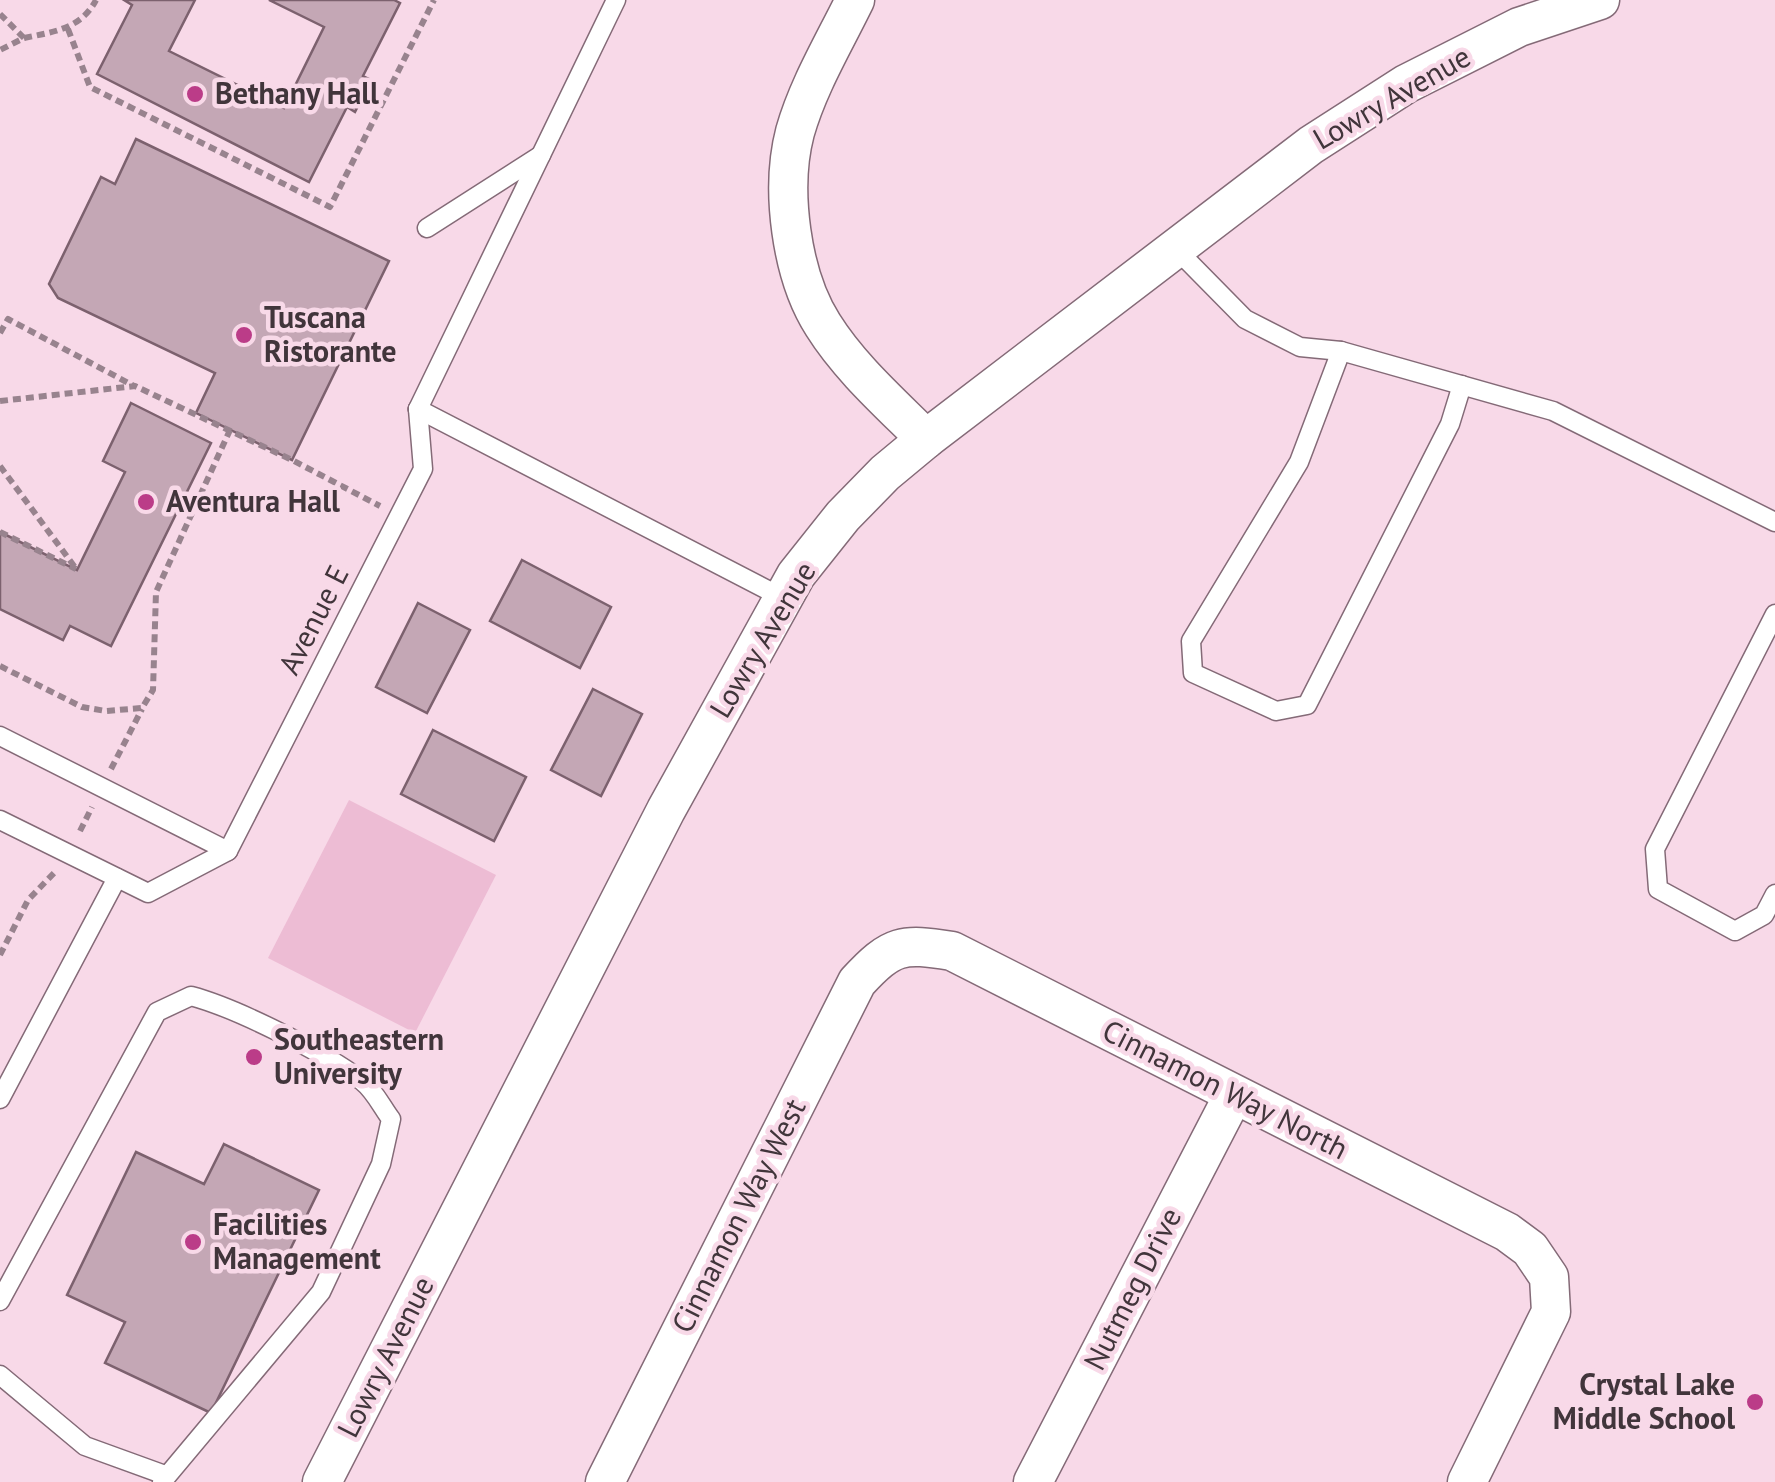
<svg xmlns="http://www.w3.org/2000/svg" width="1775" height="1482" viewBox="0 0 1775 1482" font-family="'PT Sans',sans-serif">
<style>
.green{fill:#edbcd4}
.building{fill:#c4a7b5;stroke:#7c616e;stroke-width:2.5}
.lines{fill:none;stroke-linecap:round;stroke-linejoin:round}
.lane-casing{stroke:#846a77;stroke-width:21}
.street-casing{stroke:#846a77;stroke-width:41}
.path{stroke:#98838e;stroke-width:6;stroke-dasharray:8 5;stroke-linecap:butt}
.lane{stroke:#fff;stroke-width:18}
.street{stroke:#fff;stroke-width:38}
.poi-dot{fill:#bb3c88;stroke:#f8d9e8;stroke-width:4}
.labels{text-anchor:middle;stroke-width:9;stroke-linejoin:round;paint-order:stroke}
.poi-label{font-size:30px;font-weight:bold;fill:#41353b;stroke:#f8d9e8;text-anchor:start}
.street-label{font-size:30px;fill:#41353b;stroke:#f8d9e8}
</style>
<rect width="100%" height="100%" fill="#f8d9e8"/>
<!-- green -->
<polygon class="green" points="349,800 496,875 415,1033 268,958"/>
<!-- building -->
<g class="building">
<polygon points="195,0 169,51 284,108 324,27 269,0 394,0 400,3 363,76 371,80 355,112 347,107 309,182 97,74 132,5 124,0"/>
<polygon points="136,139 389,261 292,460 196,413 215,373 58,298 49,284 101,177 115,184"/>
<polygon points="131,403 211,443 111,646 70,626 63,640 0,609 0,532 77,570 125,472 103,461"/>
<polygon points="522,560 611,607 580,668 490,621"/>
<polygon points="418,603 470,630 427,713 376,687"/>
<polygon points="593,689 642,714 601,796 551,770"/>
<polygon points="433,730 526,777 494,841 401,794"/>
<polygon points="224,1144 319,1190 211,1413 105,1363 125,1322 67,1295 136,1152 204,1184"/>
</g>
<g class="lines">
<defs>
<g id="lane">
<polyline points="427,228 541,155"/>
<polyline points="1175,248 1245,319 1300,347 1341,351 1553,411 1775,522"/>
<polyline points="1341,351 1299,462 1191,641 1193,673 1276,711 1307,705 1450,424 1462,385"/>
<polyline points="418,409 616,0"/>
<polyline points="418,409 783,598"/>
<polyline points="1775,614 1655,849 1658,889 1735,931 1764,915 1775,894"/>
<polyline points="0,736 228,851 148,893 0,820"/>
<polyline points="228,851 423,469 418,409"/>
<polyline points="0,1099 117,878"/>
<path d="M0,1301L157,1012L191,996C236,1008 324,1052 362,1081C374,1090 382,1107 391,1119L381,1164L321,1292L162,1482"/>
<polyline points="0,1375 85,1446 165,1475"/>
</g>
<g id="street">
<path d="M855,0C834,43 808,86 795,132C780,189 791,275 823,325C850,368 890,403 926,439"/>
<polyline points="322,1482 666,810 796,575 843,516 885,473 926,439 1311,145 1406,84 1519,27 1600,0"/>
<path d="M605,1482L857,982C892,944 902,943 952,951L1507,1232L1530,1249L1549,1277L1551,1312L1467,1482"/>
<polyline points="1033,1482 1233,1096"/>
</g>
</defs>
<!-- lane casing -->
<use href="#lane" class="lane-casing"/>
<!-- street casing -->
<use href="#street" class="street-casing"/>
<!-- path -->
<g class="path">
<polyline points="0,14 24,38 0,50"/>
<polyline points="68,29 90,87 330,207 434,0"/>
<path d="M24,38C53,32 81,29 96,0"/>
<polyline points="0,333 8,319 134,386"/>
<polyline points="0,401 135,386 292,460 380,506"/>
<polyline points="0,466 77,570"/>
<polyline points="0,532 76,569"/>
<polyline points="0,666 82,707 106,711 142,708 153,690 156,592 230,430"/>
<polyline points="111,769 142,709"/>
<polyline points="80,831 92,807"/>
<polyline points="0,955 28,900 55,872"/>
</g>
<!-- lane -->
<use href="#lane" class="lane"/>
<!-- street -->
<use href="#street" class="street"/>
</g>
<!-- markers -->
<g class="poi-dot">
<circle cx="195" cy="94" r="10"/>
<circle cx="244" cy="335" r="10"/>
<circle cx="146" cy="502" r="10"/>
<circle cx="254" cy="1057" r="10"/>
<circle cx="193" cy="1242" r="10"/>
<circle cx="1755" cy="1402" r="10"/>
</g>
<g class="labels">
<!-- poi labels -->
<g class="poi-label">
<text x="215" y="104">Bethany Hall</text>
<text x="264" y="328">Tuscana<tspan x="264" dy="34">Ristorante</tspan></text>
<text x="166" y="512">Aventura Hall</text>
<text x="274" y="1050">Southeastern<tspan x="274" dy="34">University</tspan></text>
<text x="213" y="1235">Facilities<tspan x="213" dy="34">Management</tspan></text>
<text x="1735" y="1395" text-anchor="end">Crystal Lake<tspan x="1735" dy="34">Middle School</tspan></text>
</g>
<!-- street labels -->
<g class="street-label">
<text transform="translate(1392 98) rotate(-30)" y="10">Lowry Avenue</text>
<text transform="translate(314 620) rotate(-63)" y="10">Avenue E</text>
<text transform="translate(763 640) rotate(-59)" y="10">Lowry Avenue</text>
<text transform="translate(1225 1090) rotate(27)" y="10">Cinnamon Way North</text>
<text transform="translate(739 1216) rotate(-63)" y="10">Cinnamon Way West</text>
<text transform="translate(1133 1289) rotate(-63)" y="10">Nutmeg Drive</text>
<text transform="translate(386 1357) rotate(-63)" y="10">Lowry Avenue</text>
</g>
</g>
</svg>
